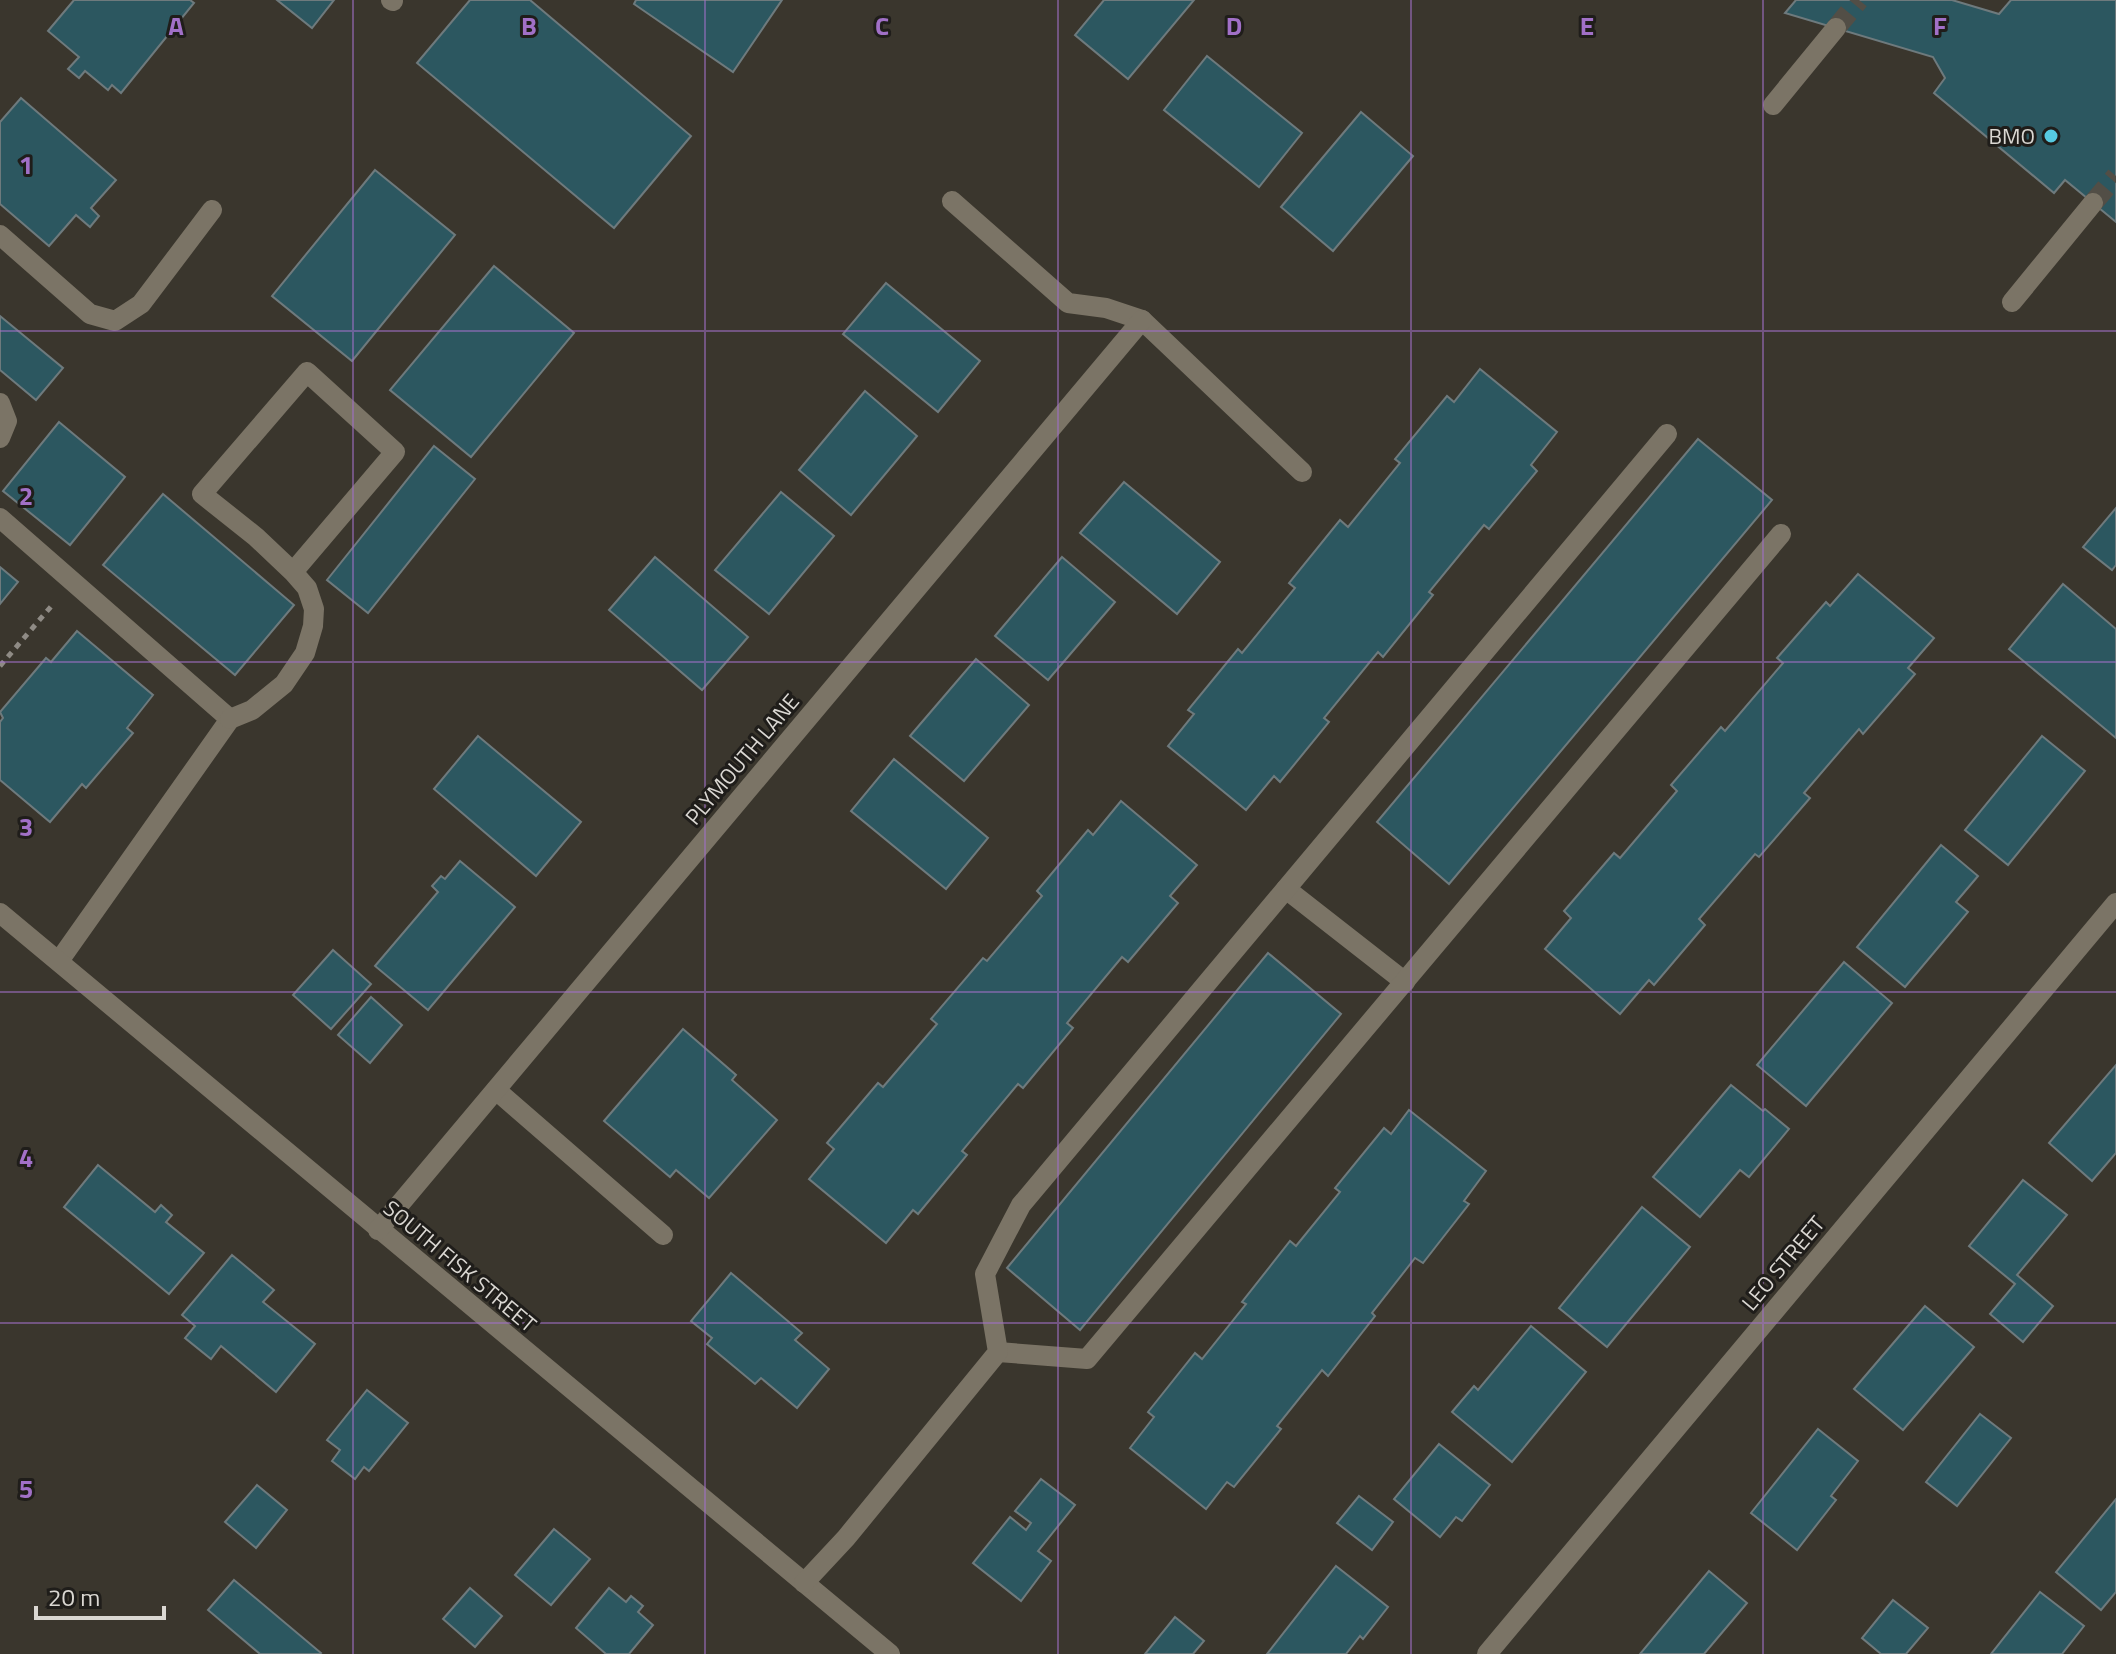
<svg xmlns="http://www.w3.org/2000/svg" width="2116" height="1654" viewBox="0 0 2116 1654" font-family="'Titillium Web',sans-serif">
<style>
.building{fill:#2c5760;stroke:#6e7a7d;stroke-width:2}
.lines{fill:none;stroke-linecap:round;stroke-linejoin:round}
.minor-tunnel{stroke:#524e46;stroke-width:20;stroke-dasharray:20 10;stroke-linecap:butt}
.path{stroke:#8f8b85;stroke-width:5;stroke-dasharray:6 6;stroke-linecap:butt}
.minor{stroke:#7b7466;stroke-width:20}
.grid{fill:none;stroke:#a170c7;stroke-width:2;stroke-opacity:0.55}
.poi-dot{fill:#56c9e0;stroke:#1f1d1a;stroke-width:3}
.labels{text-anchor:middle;stroke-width:6;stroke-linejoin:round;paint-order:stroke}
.poi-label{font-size:22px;fill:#dad7d2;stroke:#1f1d1a;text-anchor:end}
.street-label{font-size:22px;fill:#dad7d2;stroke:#1f1d1a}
.grid-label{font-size:26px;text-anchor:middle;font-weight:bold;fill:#a170c7;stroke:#1f1d1a;stroke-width:6;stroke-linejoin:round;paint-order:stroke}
</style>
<rect width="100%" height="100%" fill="#3a362d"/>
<!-- building -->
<g class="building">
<polygon points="74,0 190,0 194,3 121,93 112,85 108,90 85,71 79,78 68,69 79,57 48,31"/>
<polygon points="277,0 334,0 312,28"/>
<polygon points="470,0 530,0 691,136 614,228 417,63"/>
<polygon points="636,0 782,0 733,72 634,4"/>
<polygon points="1104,0 1194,0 1128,79 1075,35"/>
<polygon points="1796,0 1952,0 1999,14 2011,0 2116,0 2116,222 2065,180 2054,193 1934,93 1945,78 1933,57 1785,13"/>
<polygon points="1207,56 1302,133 1259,187 1164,110"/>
<polygon points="21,98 116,180 91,208 99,216 90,227 76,215 49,246 0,204 0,122"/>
<polygon points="1361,112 1413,156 1333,251 1281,207"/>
<polygon points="375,170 455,235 352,361 272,296"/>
<polygon points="494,266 574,333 471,457 390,390"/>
<polygon points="886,283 980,361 938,412 843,334"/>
<polygon points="0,316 63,368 36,400 0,370"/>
<polygon points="1480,369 1557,432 1531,465 1537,471 1489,529 1484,525 1429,592 1433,595 1383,657 1378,652 1324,718 1329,722 1280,782 1274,776 1246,810 1168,746 1194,714 1188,710 1238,649 1242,653 1295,588 1289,583 1340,520 1348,527 1400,463 1395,459 1447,396 1454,402"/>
<polygon points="865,391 917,436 851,515 799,470"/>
<polygon points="59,422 125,477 70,545 3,491"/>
<polygon points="1698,439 1772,500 1449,884 1377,822"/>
<polygon points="434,446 475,479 368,613 327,580"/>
<polygon points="1124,482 1220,562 1177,614 1080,533"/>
<polygon points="781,492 834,536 769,614 715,570"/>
<polygon points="163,494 294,605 235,675 103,565"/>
<polygon points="2116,508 2116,565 2112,570 2083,547"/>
<polygon points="655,557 748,637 702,690 609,610"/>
<polygon points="1062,557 1115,602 1048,680 995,636"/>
<polygon points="0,567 18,582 0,604"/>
<polygon points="1858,574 1934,638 1908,668 1915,674 1863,734 1859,729 1804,793 1810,798 1759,857 1755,854 1699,919 1705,925 1654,985 1649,980 1620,1014 1545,949 1571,918 1564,911 1614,853 1620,858 1677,791 1671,785 1721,727 1725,731 1783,663 1777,658 1826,602 1830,606"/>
<polygon points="2063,584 2116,629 2116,738 2009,649"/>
<polygon points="77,631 153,695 127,728 133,733 86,788 82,784 50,822 0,780 0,722 3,718 0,712 46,658 51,662"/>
<polygon points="976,659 1029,705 964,781 910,736"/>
<polygon points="478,736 581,822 536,876 434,789"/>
<polygon points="2042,736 2085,771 2008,865 1965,830"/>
<polygon points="894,759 988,838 946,889 851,811"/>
<polygon points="1121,801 1197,865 1170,896 1178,903 1128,962 1122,957 1067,1023 1073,1028 1023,1088 1018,1084 962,1151 967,1155 918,1214 913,1210 886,1243 809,1179 834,1149 827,1143 878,1083 883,1087 937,1024 931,1019 983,958 987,961 1042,896 1037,891 1088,830 1093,835"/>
<polygon points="1941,845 1978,876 1956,902 1968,912 1905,987 1857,947"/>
<polygon points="460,861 515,907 428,1010 375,966 438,892 432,886 441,876 445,879"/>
<polygon points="333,950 371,984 331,1029 293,995"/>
<polygon points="1268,953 1341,1014 1080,1330 1007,1268"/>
<polygon points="1844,962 1892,1003 1806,1106 1757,1065"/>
<polygon points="371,997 402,1025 370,1063 338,1035"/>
<polygon points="683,1029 736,1075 732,1080 777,1120 709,1198 676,1170 670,1177 604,1121"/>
<polygon points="2116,1065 2116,1153 2092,1181 2049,1143"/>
<polygon points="1731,1085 1763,1111 1765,1109 1789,1129 1749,1177 1740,1170 1700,1217 1653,1177"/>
<polygon points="1409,1110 1486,1171 1464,1201 1469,1204 1423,1263 1415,1258 1372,1313 1375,1316 1328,1376 1322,1370 1277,1426 1281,1429 1234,1487 1227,1482 1206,1509 1130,1448 1154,1417 1148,1412 1195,1353 1202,1359 1246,1304 1242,1302 1290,1241 1296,1246 1340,1192 1335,1188 1384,1128 1391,1134"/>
<polygon points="98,1165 155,1212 161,1205 172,1215 166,1222 204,1253 169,1294 64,1207"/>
<polygon points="2023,1180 2067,1215 2017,1275 2053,1306 2023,1342 1990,1314 2015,1284 1969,1246"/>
<polygon points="1642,1207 1690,1247 1607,1347 1559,1308"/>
<polygon points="232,1255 274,1290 263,1302 315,1344 276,1392 221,1346 211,1359 185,1338 195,1326 182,1315"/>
<polygon points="731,1273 802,1333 795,1340 829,1369 797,1408 761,1378 755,1384 707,1344 712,1338 691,1321"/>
<polygon points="1925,1306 1974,1347 1903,1430 1854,1389"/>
<polygon points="1531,1326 1586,1372 1512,1462 1452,1412 1474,1386 1478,1390"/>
<polygon points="367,1390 408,1423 369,1471 364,1467 355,1479 332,1461 340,1450 327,1440"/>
<polygon points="1980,1414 2011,1438 1957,1506 1926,1482"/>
<polygon points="1818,1429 1858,1461 1831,1496 1836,1500 1797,1550 1751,1513"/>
<polygon points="1439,1444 1490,1485 1462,1521 1456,1517 1440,1537 1394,1499"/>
<polygon points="1041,1479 1075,1505 1038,1551 1051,1561 1021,1601 973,1563 1010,1517 1026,1530 1031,1523 1015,1511"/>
<polygon points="257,1485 287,1510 256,1548 225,1522"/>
<polygon points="1359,1496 1393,1522 1372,1550 1337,1523"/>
<polygon points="2116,1499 2116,1592 2101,1610 2056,1572"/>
<polygon points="554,1529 590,1559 551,1605 515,1575"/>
<polygon points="1336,1566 1388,1607 1363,1639 1360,1636 1346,1654 1267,1654"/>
<polygon points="1709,1571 1747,1603 1704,1654 1640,1654"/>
<polygon points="234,1580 321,1653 320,1654 260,1654 208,1610"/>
<polygon points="470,1588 502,1616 475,1647 443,1619"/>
<polygon points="609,1588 626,1602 631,1596 643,1606 638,1612 653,1625 629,1654 606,1654 576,1628"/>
<polygon points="2040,1592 2084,1626 2062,1654 1991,1654"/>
<polygon points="1893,1600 1928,1628 1906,1654 1881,1654 1862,1638"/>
<polygon points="1175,1617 1204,1641 1193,1654 1145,1654"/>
</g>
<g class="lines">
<!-- minor-tunnel -->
<g class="minor-tunnel">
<polyline points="1836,28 1859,0"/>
<polyline points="2093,203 2116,176"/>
</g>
<!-- path -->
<polyline class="path" points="0,666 54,603"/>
<!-- minor -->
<g class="minor">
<polyline points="391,0 393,1"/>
<polyline points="1773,105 1836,28"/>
<polyline points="952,201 1068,303 1106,308 1142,320 1302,472"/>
<polyline points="0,235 90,314 115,321 141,304 212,210"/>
<polyline points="2012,302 2093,203"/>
<polyline points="0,403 7,421 0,438"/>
<polyline points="0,518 230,719 59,961"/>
<polyline points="230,719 252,710 284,684 305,653 313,626 314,609 307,588 293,572 256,537 202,494 307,372 395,452 293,572"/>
<polyline points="1286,889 1405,982"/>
<polyline points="0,913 890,1654"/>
<polyline points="496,1090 663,1235"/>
<polyline points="378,1230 1142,320"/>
<polyline points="998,1352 1087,1359 1781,534"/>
<polyline points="804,1583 846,1538 998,1352 985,1274 1021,1205 1667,434"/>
<polyline points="1487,1654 2116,903"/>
</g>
</g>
<!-- grid -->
<path class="grid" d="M353,0V1654M705,0V1654M1058,0V1654M1411,0V1654M1763,0V1654M0,331H2116M0,662H2116M0,992H2116M0,1323H2116"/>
<!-- markers -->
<circle class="poi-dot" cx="2051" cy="136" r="8"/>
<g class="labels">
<!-- poi labels -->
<g class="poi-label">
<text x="2035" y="144">BMO</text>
</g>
<!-- street labels -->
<g class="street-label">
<text transform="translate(742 759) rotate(-50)" y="8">PLYMOUTH LANE</text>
<text transform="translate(1783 1263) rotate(-50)" y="8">LEO STREET</text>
<text transform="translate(460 1266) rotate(40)" y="8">SOUTH FISK STREET</text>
</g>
</g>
<g class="grid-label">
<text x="176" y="35">A</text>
<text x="529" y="35">B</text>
<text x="882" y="35">C</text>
<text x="1234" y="35">D</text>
<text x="1587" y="35">E</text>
<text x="1940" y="35">F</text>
<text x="26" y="174">1</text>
<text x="26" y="505">2</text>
<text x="26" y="836">3</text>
<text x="26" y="1167">4</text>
<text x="26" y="1498">5</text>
</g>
<!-- scale -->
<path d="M36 1606v12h128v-12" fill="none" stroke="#dad7d2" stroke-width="4"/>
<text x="48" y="1606" font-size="24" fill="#dad7d2" stroke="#1f1d1a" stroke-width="6" paint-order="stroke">20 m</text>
</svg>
